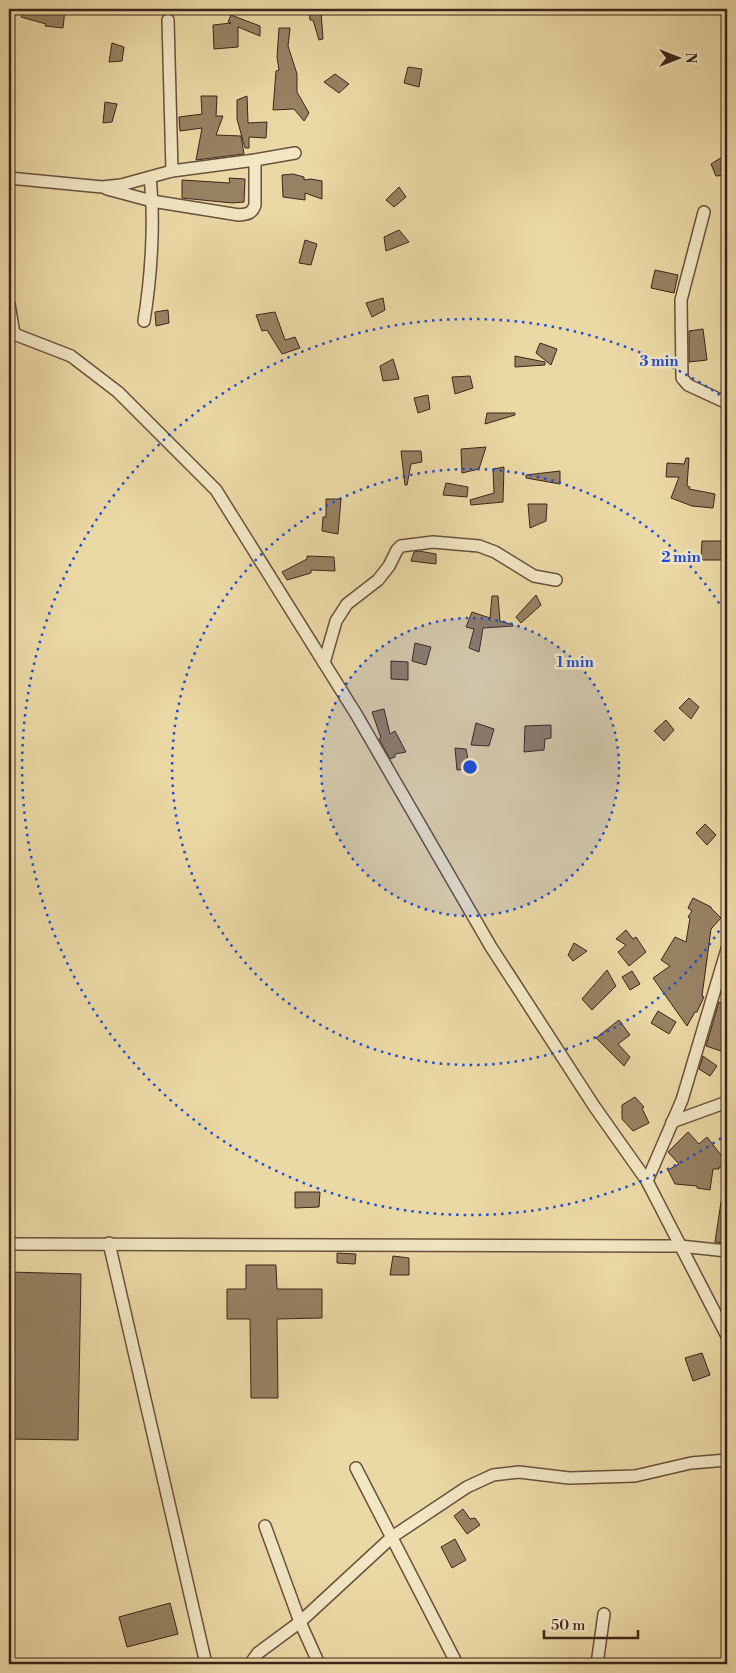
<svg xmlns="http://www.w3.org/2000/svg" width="736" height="1673" viewBox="0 0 736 1673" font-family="'Libre Bodoni',serif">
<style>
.building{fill:#978263;stroke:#3d241c}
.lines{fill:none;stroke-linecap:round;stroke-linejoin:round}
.street-casing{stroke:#68513e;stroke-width:14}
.street{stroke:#f2e6c4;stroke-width:11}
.ring{fill:none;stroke:#1d4ed8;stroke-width:2.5;stroke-dasharray:2.5 5}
.centre{fill:#1d4ed8;stroke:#f2e6c4;stroke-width:2.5}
.ring-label{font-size:15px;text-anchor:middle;font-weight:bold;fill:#1d4ed8;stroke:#f2e6c4;stroke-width:5;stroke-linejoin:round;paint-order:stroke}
</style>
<rect width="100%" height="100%" fill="#ebd9a5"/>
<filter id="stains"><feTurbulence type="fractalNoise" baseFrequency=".004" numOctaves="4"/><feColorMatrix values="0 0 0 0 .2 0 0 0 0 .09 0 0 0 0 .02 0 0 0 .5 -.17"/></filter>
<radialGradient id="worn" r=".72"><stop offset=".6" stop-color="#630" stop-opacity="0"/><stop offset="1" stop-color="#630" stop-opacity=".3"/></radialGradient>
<!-- building -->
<g class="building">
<polygon points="24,9 65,9 63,28 45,26 46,24 21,17"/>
<polygon points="309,10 321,11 323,39 319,40 313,20 310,20"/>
<polygon points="231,15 260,26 260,36 238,27 238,47 214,49 213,25 231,23 228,22"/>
<polygon points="279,28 290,28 288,46 297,74 297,92 309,113 304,121 294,109 273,110 276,71 279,70 277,57"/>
<polygon points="112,43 124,47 122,61 109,62"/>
<polygon points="408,67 422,69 419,87 404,83"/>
<polygon points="335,74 349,84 339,93 324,82"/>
<polygon points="201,96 217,96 216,116 223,116 216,135 241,136 244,154 196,160 202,128 180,131 179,117 202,114"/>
<polygon points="247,96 248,123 267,122 266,138 249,137 249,148 245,148 237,119 237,100"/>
<polygon points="105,102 117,104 112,122 103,123"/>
<polygon points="727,154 727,175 716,176 711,164"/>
<polygon points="293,174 304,177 304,180 311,179 322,181 322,199 305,193 305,200 283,197 282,175"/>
<polygon points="229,178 245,179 244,202 232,203 182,198 182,180 230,183"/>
<polygon points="399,187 406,197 394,207 386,200"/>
<polygon points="399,230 409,242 386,251 384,237"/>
<polygon points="305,240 317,244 311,265 299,263"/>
<polygon points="655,270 678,275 674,293 651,288"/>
<polygon points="383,298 385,310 372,317 366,303"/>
<polygon points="168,310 169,323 156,326 155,312"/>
<polygon points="275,312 285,340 295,337 300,348 282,354 267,330 262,331 256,315"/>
<polygon points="703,329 707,360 689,362 689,331"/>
<polygon points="540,343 557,349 551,365 536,353"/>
<polygon points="515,356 545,362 545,365 515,367"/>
<polygon points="393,359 399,379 383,381 380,366"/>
<polygon points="470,376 473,388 455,394 452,377"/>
<polygon points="428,395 430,409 418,413 414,398"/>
<polygon points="487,413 515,413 515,415 485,424"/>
<polygon points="486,447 479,469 462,473 461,449"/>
<polygon points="401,451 421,451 422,462 411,464 407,485 405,485"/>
<polygon points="686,458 689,458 687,486 690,487 689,489 715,494 713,508 692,506 671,498 679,477 666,477 667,463 684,464"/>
<polygon points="504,467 503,502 471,505 470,500 494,493 493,469"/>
<polygon points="560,471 560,484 526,478 526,475"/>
<polygon points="446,483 468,487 467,497 443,495"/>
<polygon points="326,499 341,499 338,534 322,531 323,517 326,517"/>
<polygon points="528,504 547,504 546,521 530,528"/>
<polygon points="702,541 724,541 724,560 701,560"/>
<polygon points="419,551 436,554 436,564 411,561 414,552"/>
<polygon points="307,556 334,557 335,571 311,570 311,573 287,580 282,572 307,559"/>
<polygon points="536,595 541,605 521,623 516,617"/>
<polygon points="492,596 498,596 500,621 513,625 513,626 483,628 479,652 469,648 474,629 466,627 472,612 490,618"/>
<polygon points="415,643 431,647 426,665 412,661"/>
<polygon points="391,661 408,662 408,680 391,679"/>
<polygon points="689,698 699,707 691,719 679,708"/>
<polygon points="384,709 390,734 395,731 406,752 395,754 395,757 390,759 379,739 381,738 372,712"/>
<polygon points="666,720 674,730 664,741 654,731"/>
<polygon points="476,723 494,729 489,746 471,745"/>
<polygon points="551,725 551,738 545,739 544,750 524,752 525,726"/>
<polygon points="455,748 466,749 470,769 457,770"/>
<polygon points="705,824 716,835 707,845 696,833"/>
<polygon points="693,898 711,907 711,908 721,918 711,929 702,996 704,997 697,1012 695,1012 687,1026 653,978 670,966 661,960 675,937 686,942 690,918 688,917 692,911 688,908"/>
<polygon points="626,930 633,939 636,937 646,952 629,966 618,952 626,945 616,939"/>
<polygon points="574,943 587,951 573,961 568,955"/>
<polygon points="607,970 616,986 592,1010 582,999"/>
<polygon points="632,971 640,984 630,990 622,977"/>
<polygon points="719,1002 727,1005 727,1053 706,1046"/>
<polygon points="658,1011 676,1022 669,1034 651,1023"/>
<polygon points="619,1020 630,1035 618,1044 630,1057 624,1066 596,1038"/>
<polygon points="703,1056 717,1066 710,1076 699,1069"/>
<polygon points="635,1097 644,1107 642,1108 649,1123 633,1131 622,1119 622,1105"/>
<polygon points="688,1132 699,1144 707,1137 727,1163 727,1167 719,1167 719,1169 713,1169 710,1190 697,1188 697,1186 675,1184 668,1170 679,1164 668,1152"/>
<polygon points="295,1192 320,1192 319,1207 295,1208"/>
<polygon points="721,1202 727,1202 727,1243 715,1242"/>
<polygon points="337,1253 356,1254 355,1264 337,1263"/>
<polygon points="393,1256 409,1258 409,1275 390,1275"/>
<polygon points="246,1265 276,1265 277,1289 322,1289 322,1318 277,1319 278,1398 251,1398 250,1319 227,1319 227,1289 246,1289"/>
<polygon points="9,1272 81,1274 78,1440 9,1439"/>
<polygon points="702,1353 710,1375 693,1381 685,1358"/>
<polygon points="463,1509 470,1519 475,1518 480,1525 467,1534 454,1516"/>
<polygon points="455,1539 466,1560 452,1568 441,1547"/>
<polygon points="170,1603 178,1634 127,1647 119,1617"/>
</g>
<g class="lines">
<defs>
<g id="street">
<polyline points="168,20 172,171"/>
<polyline points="9,178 102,187 121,185 172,171 255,160 295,153"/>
<path d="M107,189L152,201L239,215C247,214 252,214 255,205V160"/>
<polyline points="704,212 681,300 682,378 688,385 727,403"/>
<polyline points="9,304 14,334"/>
<path d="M144,321C151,278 155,222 150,178"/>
<polyline points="9,332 71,356 118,392 216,490 356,714 491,947 594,1106 647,1181 727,1336"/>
<polyline points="324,663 336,621 347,604 378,580 389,566 397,550 401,546 433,542 479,546 495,552 534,576 556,580"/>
<polyline points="672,1122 727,1102"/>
<polyline points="647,1181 682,1100 727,949"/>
<polyline points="109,1243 206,1664"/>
<polyline points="9,1244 660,1246 680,1246 727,1251"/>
<polyline points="356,1468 457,1664"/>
<polyline points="265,1526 300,1622 319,1664"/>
<polyline points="250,1664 258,1653 300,1622 392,1537 467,1487 493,1475 519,1472 569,1478 635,1476 691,1463 727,1460"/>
<polyline points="597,1664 604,1614"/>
</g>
</defs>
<!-- street casing -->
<use href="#street" class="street-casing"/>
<!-- street -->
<use href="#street" class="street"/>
</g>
<!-- distance rings -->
<circle cx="470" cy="767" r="149" fill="#1d4ed8" fill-opacity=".12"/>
<g class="ring">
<circle cx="470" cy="767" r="149"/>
<path d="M727 918A298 298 0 1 1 727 616"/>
<path d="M727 1134A448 448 0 1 1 727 400"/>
</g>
<circle cx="470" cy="767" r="8" class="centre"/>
<g class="ring-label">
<text x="659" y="366">3 min</text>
<text x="681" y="562">2 min</text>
<text x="575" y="667">1 min</text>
</g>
<!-- margin -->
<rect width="736" height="1673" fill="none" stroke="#ebd9a5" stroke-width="30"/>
<rect x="10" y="10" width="716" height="1653" fill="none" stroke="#3d241c" stroke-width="2.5"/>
<rect x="15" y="15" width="706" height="1643" fill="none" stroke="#3d241c"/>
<!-- north arrow -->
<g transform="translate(678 58) rotate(90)" stroke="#f2e6c4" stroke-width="4" paint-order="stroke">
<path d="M0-4L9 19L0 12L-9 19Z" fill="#3d241c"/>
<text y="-8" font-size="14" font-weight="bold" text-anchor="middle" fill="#3d241c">N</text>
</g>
<!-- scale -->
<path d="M544 1630v8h94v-8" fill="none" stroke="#3d241c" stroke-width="2.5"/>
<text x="551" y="1630" font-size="15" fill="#3d241c" stroke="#f2e6c4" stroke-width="4" paint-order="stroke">50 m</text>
<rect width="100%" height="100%" filter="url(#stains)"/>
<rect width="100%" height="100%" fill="url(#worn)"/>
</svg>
